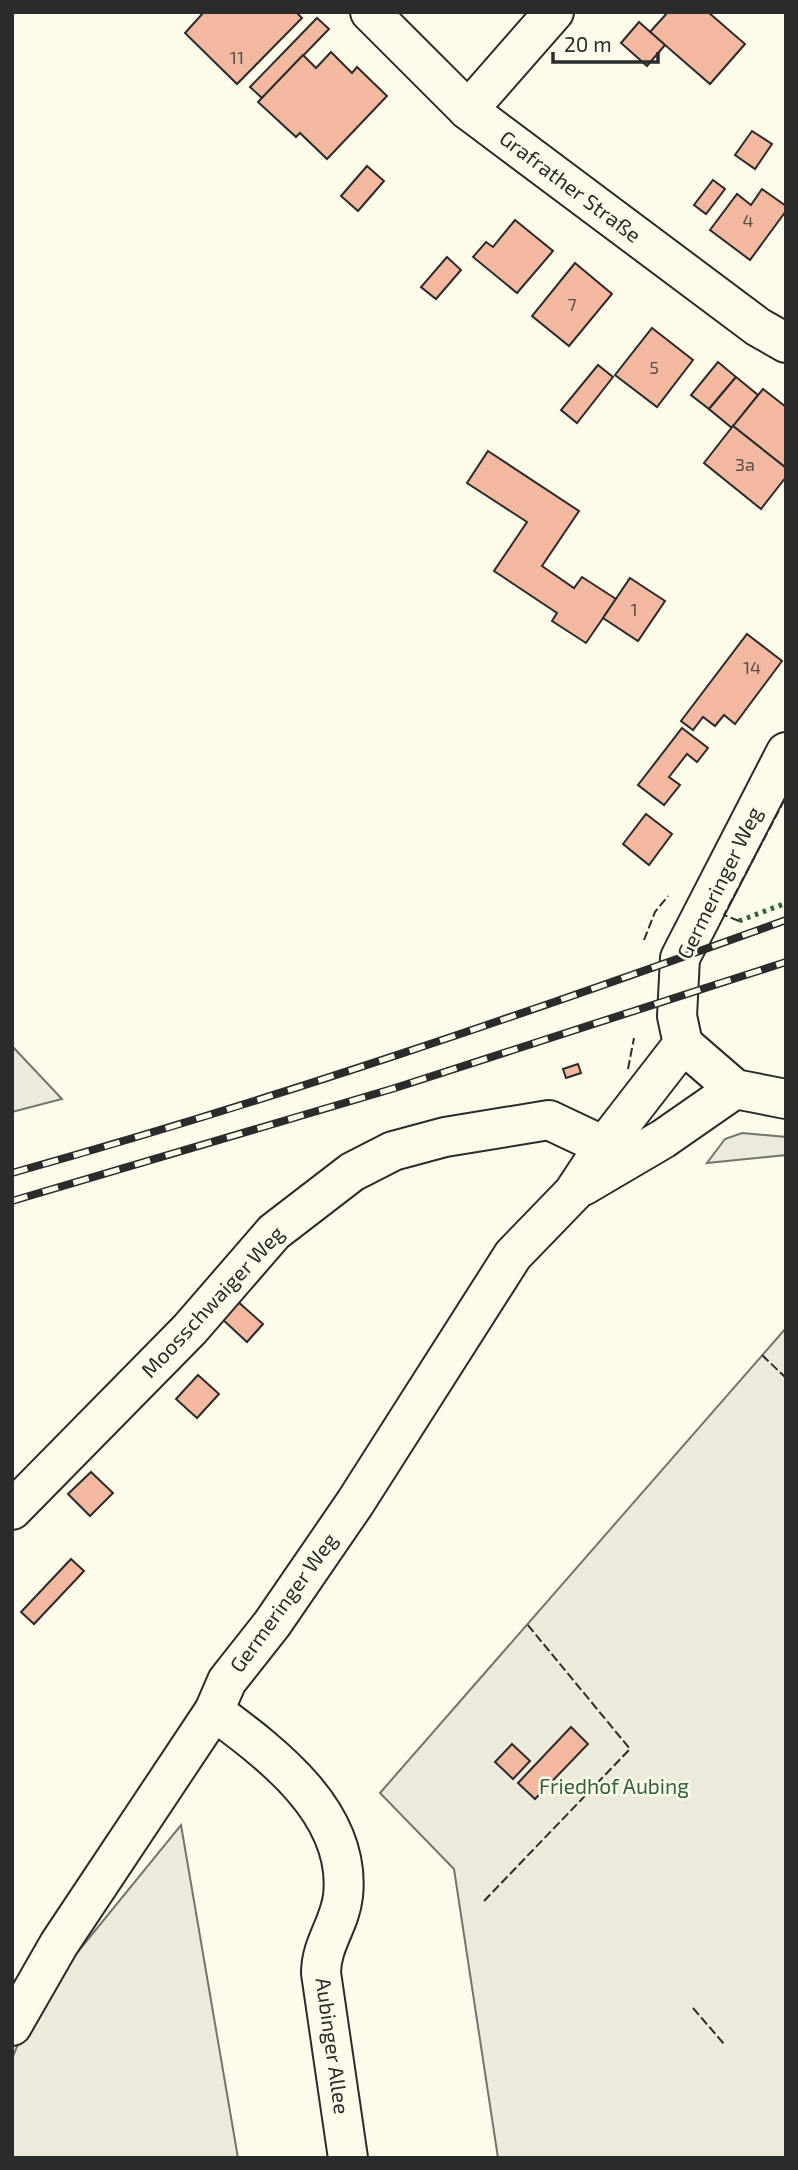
<svg xmlns="http://www.w3.org/2000/svg" width="798" height="2170" viewBox="0 0 798 2170" font-family="'Exo 2',sans-serif">
<style>
.green{fill:#ecebdb;stroke:#74746e;stroke-width:2}
.building{fill:#f2b8a0;stroke:#2b2b2b;stroke-width:2}
.lines{fill:none;stroke-linecap:round;stroke-linejoin:round}
.minor-casing{stroke:#2b2b2b;stroke-width:42}
.minor{stroke:#fdfbea;stroke-width:38}
.rail-casing{stroke:#2b2b2b;stroke-width:8}
.rail{stroke:#fdfbea;stroke-width:5;stroke-dasharray:16;stroke-linecap:butt}
.hedge{stroke:#34623c;stroke-width:5;stroke-dasharray:3.5 5;stroke-linecap:butt}
.fence{stroke:#2b2b2b;stroke-width:2;stroke-dasharray:9 3.5;stroke-linecap:butt}
.labels{text-anchor:middle;stroke-width:5;stroke-linejoin:round;paint-order:stroke}
.number-label{font-size:18px;fill:#5d4e48}
.street-label{font-size:21px;fill:#2b2b2b;stroke:#fdfbea}
.park-label{font-size:21px;fill:#34623c;stroke:#fdfbea}
</style>
<rect width="100%" height="100%" fill="#fdfbea"/>
<!-- green -->
<g class="green">
<polygon points="12,1046 62,1099 12,1112"/>
<polygon points="742,1133 786,1137 786,1155 707,1163 725,1139"/>
<polygon points="786,1328 786,2158 498,2158 454,1869 380,1793"/>
<polygon points="181,1825 238,2158 12,2158 12,2059 18,2044 76,1954"/>
</g>
<!-- building -->
<g class="building">
<polygon points="204,12 296,12 302,18 237,84 185,33"/>
<polygon points="668,12 708,12 745,44 710,84 650,32"/>
<polygon points="317,18 329,29 262,98 250,87"/>
<polygon points="639,22 665,45 647,66 621,43"/>
<polygon points="331,52 352,73 357,67 387,96 327,159 300,133 296,137 258,102 303,55 316,68"/>
<polygon points="752,131 772,144 755,169 735,155"/>
<polygon points="367,166 384,181 358,211 341,196"/>
<polygon points="713,180 725,189 706,214 694,205"/>
<polygon points="762,189 786,206 786,211 750,260 710,230 737,194 751,205"/>
<polygon points="515,220 553,251 517,293 473,257 486,242 493,247"/>
<polygon points="447,257 461,270 436,299 421,287"/>
<polygon points="575,263 612,294 569,346 532,316"/>
<polygon points="652,328 693,360 657,407 615,375"/>
<polygon points="718,362 736,377 709,409 691,395"/>
<polygon points="598,365 613,377 577,423 561,410"/>
<polygon points="736,377 758,395 732,428 709,409"/>
<polygon points="763,389 786,407 786,468 733,426"/>
<polygon points="733,426 786,468 786,477 761,509 704,463"/>
<polygon points="488,451 579,511 542,566 574,588 582,577 616,599 586,643 552,621 557,613 494,571 527,522 467,483"/>
<polygon points="630,578 665,601 638,641 603,618"/>
<polygon points="747,634 782,661 735,724 724,715 715,726 703,717 693,730 681,721"/>
<polygon points="682,728 708,748 697,762 687,754 669,777 680,785 664,805 638,785"/>
<polygon points="646,814 672,834 649,865 623,844"/>
<polygon points="578,1064 581,1073 566,1078 563,1069"/>
<polygon points="236,1300 263,1324 247,1342 221,1318"/>
<polygon points="198,1375 219,1394 197,1418 176,1399"/>
<polygon points="91,1472 113,1493 90,1516 68,1494"/>
<polygon points="71,1559 84,1571 34,1624 21,1612"/>
<polygon points="571,1727 588,1744 535,1799 518,1783"/>
<polygon points="512,1744 530,1761 513,1779 495,1762"/>
</g>
<g class="lines">
<defs>
<g id="minor">
<polyline points="370,12 468,110 758,327 786,343"/>
<polyline points="468,110 554,12"/>
<polyline points="683,1044 735,1089 786,1099"/>
<polyline points="583,1186 663,1139 735,1089"/>
<polyline points="12,1510 190,1329 274,1232 352,1172 393,1151 445,1137 549,1120 604,1146"/>
<path d="M214,1711C272,1754 352,1813 343,1896C340,1924 321,1944 321,1973L348,2158"/>
<polyline points="12,2026 59,1944 214,1711 227,1681 272,1624 355,1503 513,1255 573,1193 604,1146 683,1044 677,1016 680,958 786,752"/>
</g>
</defs>
<!-- minor casing -->
<use href="#minor" class="minor-casing"/>
<!-- minor -->
<use href="#minor" class="minor"/>
<defs>
<g id="rail">
<path d="M12,1173C273,1100 531,1012 786,920"/>
<polyline points="12,1201 395,1088 786,962"/>
</g>
</defs>
<!-- rail casing -->
<use href="#rail" class="rail-casing"/>
<!-- rail -->
<use href="#rail" class="rail"/>
<!-- hedge -->
<polyline class="hedge" points="739,921 786,903"/>
<!-- fence -->
<g class="fence">
<polyline points="739,921 724,915 786,797"/>
<polyline points="644,940 655,912 668,896"/>
<polyline points="628,1069 634,1038"/>
<polyline points="762,1355 786,1378"/>
<polyline points="484,1901 630,1749 527,1624"/>
<polyline points="693,2008 724,2044"/>
</g>
</g>
<g class="labels">
<!-- number labels -->
<g class="number-label">
<text x="237" y="64">11</text>
<text x="748" y="227">4</text>
<text x="572" y="311">7</text>
<text x="654" y="374">5</text>
<text x="745" y="471">3a</text>
<text x="634" y="616">1</text>
<text x="752" y="674">14</text>
</g>
<!-- street labels -->
<g class="street-label">
<text transform="translate(570 187) rotate(37)" y="7">Grafrather Straße</text>
<text transform="translate(720 883) rotate(-64)" y="7">Germeringer Weg</text>
<text transform="translate(213 1302) rotate(-47)" y="7">Moosschwaiger Weg</text>
<text transform="translate(284 1603) rotate(-54)" y="7">Germeringer Weg</text>
<text transform="translate(332 2046) rotate(82)" y="7">Aubinger Allee</text>
</g>
<!-- park labels -->
<g class="park-label">
<text x="614" y="1794">Friedhof Aubing</text>
</g>
</g>
<!-- border -->
<rect width="798" height="2170" fill="none" stroke="#2b2b2b" stroke-width="28"/>
<!-- scale -->
<path d="M553 52v10h105v-10" fill="none" stroke="#2b2b2b" stroke-width="3.5"/>
<text x="564" y="52" font-size="21" fill="#2b2b2b" stroke="#fdfbea" stroke-width="5" paint-order="stroke">20 m</text>
</svg>
